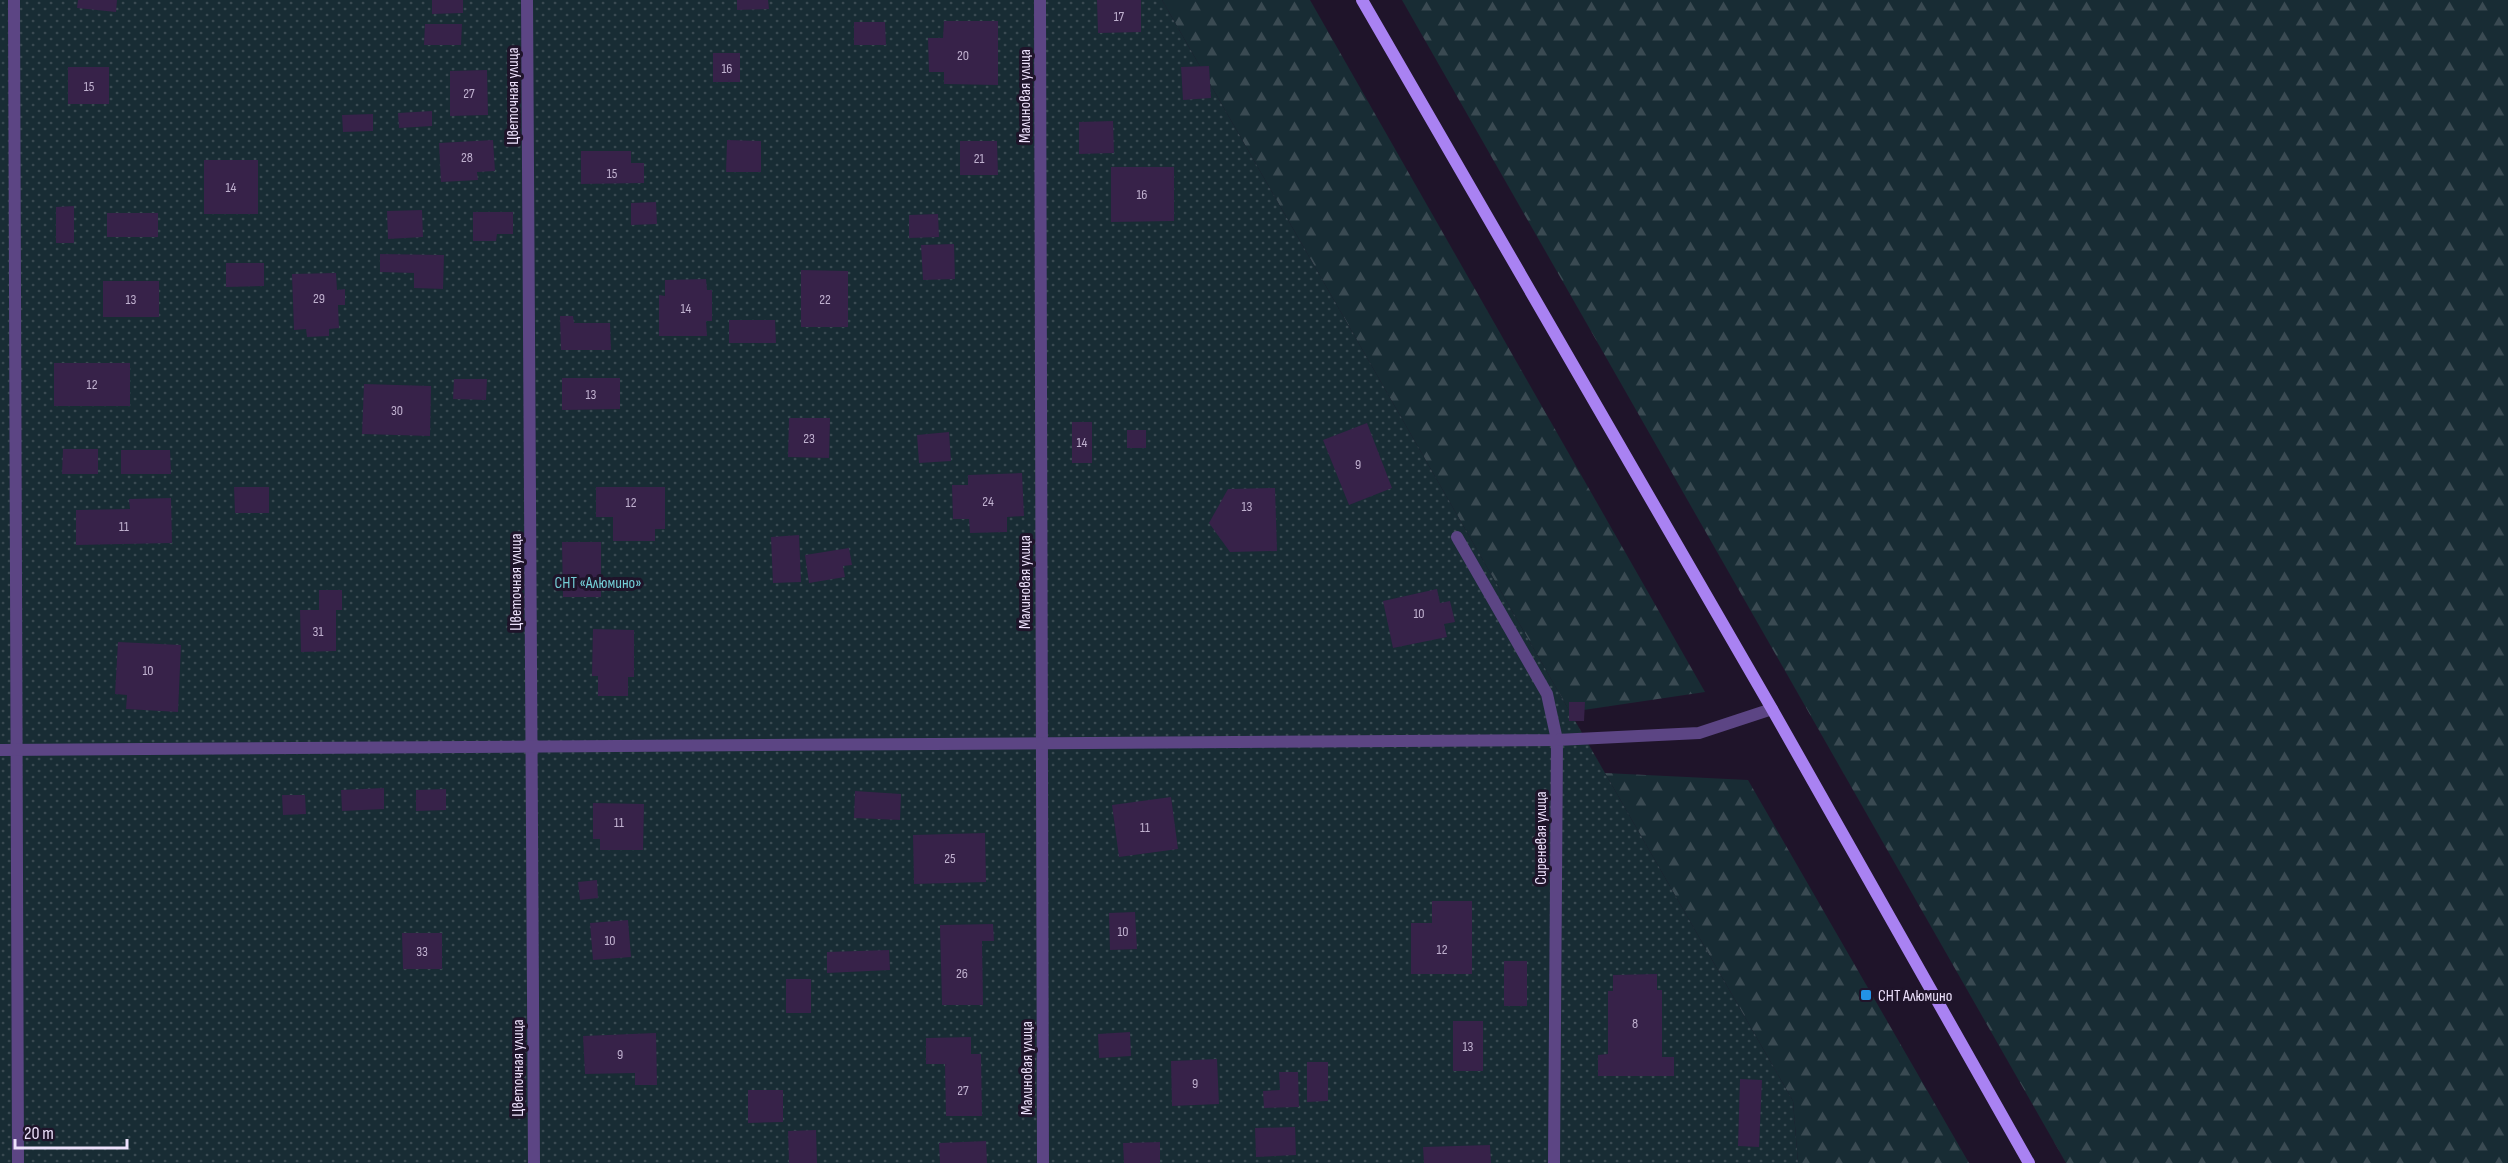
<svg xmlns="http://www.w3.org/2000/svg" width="2508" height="1163" viewBox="0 0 2508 1163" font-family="'Sofia Sans Condensed',sans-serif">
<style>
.forest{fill:url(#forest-firs)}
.garden{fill:url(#garden-dots)}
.building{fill:#372249}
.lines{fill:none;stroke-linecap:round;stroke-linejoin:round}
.street{stroke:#5c4584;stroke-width:12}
.secondary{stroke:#a982f2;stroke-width:12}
.poi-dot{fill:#2293e7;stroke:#1f142a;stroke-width:2}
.labels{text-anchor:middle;stroke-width:6;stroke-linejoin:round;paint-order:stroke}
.number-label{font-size:14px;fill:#c0b1cf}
.street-label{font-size:16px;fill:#ede1fc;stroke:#1f142a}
.park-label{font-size:16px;fill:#73ced6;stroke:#1f142a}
.poi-label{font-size:16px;fill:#ede1fc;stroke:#1f142a;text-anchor:start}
</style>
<defs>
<pattern id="forest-firs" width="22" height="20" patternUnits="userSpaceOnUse" patternTransform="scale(1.5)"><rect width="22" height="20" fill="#182c34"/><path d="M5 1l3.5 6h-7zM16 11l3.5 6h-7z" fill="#3a4a52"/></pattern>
<pattern id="garden-dots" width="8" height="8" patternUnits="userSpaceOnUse" patternTransform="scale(1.5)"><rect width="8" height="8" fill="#182c34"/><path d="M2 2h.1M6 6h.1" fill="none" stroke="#3a4a52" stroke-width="1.8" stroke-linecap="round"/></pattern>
</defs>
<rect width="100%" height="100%" fill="#1f142a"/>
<!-- forest -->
<g class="forest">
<polygon points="1162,0 1310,0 1705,692 1570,712"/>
<polygon points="1402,0 2508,0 2508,1163 2066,1163"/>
<polygon points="1605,773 1748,780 1969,1163 1798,1163 1793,1101"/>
</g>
<!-- garden -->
<polygon class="garden" points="0,0 1162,0 1793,1101 1798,1163 0,1163"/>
<!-- building -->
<g class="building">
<polygon points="78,0 117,0 116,12 77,8"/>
<polygon points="432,0 463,0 463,13 432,14"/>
<polygon points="737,0 768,0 769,9 737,10"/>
<polygon points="1097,0 1141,0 1141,32 1098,33"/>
<polygon points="944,21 998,21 998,85 944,84 944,72 929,72 928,38 943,38"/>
<polygon points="854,22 885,22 886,45 854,45"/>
<polygon points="425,24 462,24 461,45 424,45"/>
<rect x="713" y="53" width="27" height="29"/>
<polygon points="1209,66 1211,98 1183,100 1181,67"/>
<rect x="68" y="67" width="41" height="37"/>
<polygon points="487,70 488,115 450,116 450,71"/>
<polygon points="432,111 432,126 399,128 398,113"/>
<polygon points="373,114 373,131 343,132 342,115"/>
<polygon points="1113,121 1114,153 1079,154 1079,122"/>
<polygon points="493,140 495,171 477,172 478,180 441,182 439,143"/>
<polygon points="727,140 761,141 761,172 726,172"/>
<polygon points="960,141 997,141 998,175 960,175"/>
<polygon points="581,151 631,151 631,163 644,163 644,183 581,184"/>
<rect x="204" y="160" width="54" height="54"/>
<polygon points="1111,167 1174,167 1174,221 1111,222"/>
<polygon points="656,202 657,224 631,225 631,203"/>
<polygon points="74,206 74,243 56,243 56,207"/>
<polygon points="422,210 423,237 388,239 387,211"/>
<polygon points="473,212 513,212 513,234 497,234 496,241 473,241"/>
<rect x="107" y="213" width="51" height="24"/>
<polygon points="938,214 939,237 909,238 909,215"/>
<polygon points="954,244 955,279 923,280 921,245"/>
<polygon points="380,254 444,255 443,289 414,288 414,273 380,272"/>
<polygon points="226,263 264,263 264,286 226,287"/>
<polygon points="801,270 848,271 848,327 801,327"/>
<polygon points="336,273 337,290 345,289 345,305 338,305 339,328 329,329 329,336 307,337 306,329 294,330 292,274"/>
<polygon points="706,279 707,290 712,290 712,321 706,321 707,336 659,336 659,295 665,296 665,280"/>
<rect x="103" y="281" width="56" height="36"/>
<polygon points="560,316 573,316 574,323 610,323 611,350 561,350"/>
<polygon points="729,320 775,320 776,343 729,343"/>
<rect x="54" y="363" width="76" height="43"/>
<polygon points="562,378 620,378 620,409 562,410"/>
<polygon points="454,379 487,379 486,400 453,399"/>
<polygon points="364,384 431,386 430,436 362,434"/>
<polygon points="789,418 830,418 829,458 788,457"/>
<rect x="1072" y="422" width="20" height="41"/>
<polygon points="1367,423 1392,488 1349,505 1323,440"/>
<rect x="1127" y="430" width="19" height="18"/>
<polygon points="949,432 951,461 919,463 917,435"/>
<polygon points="63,449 98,449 98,474 62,474"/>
<polygon points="121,450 170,450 171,474 121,474"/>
<polygon points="1022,473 1024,516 1007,517 1007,532 970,533 969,519 953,519 952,485 968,485 968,475"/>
<polygon points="234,487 269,487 269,513 235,513"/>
<polygon points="596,487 665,487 665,529 655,529 655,541 613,541 613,517 596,517"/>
<polygon points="1275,488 1277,551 1230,552 1209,523 1228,489"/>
<polygon points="171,498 172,543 76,545 76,510 130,509 129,499"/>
<polygon points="799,535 801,582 773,583 771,537"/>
<polygon points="562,542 601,542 601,597 563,597"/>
<polygon points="849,548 852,565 843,566 845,577 809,583 805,555"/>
<polygon points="1437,589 1440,603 1450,601 1455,622 1444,624 1447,637 1393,648 1383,601"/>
<polygon points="319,590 342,590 342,610 336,610 336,651 301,652 300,610 319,610"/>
<polygon points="593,629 634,630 634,677 628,677 628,696 598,696 598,676 592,676"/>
<polygon points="118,642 181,645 178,712 126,709 127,695 115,694"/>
<polygon points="1569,702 1585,702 1584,721 1569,721"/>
<polygon points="384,788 384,809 342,811 341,790"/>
<polygon points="446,789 446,810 416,811 416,790"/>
<polygon points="855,791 901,794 900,820 854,818"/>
<polygon points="282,795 305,795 306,814 283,815"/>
<polygon points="1171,797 1178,849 1119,857 1112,805"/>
<polygon points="593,803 644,804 643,850 600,850 600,839 593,839"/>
<polygon points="985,833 986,882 914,884 913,835"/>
<polygon points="597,880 598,898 580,900 578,882"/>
<polygon points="1432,901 1472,901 1472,974 1411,974 1411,923 1432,923"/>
<polygon points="1135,912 1137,949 1110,950 1109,913"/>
<polygon points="628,920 631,957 593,960 590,923"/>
<polygon points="993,924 994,941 982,941 983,1005 942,1005 940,925"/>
<polygon points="402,933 442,933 442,969 403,969"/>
<polygon points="889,950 890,970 827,973 827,952"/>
<rect x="1504" y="961" width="23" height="45"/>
<polygon points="1657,974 1657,990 1662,990 1662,1057 1674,1057 1674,1076 1598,1076 1598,1055 1608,1054 1608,991 1613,991 1613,975"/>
<rect x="786" y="979" width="25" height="34"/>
<rect x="1453" y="1021" width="30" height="50"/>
<polygon points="1130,1032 1131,1056 1099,1058 1098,1034"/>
<polygon points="656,1033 657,1085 635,1085 635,1073 585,1074 583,1036"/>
<polygon points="971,1037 971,1054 981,1054 982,1116 946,1116 945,1064 926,1064 926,1038"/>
<polygon points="1217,1059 1219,1104 1172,1106 1171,1061"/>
<polygon points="1307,1062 1328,1062 1328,1101 1307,1102"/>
<polygon points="1279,1072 1298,1072 1299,1107 1264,1108 1263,1091 1280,1090"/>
<polygon points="1740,1079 1762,1080 1759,1147 1738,1146"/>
<polygon points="748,1090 783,1090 783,1122 748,1123"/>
<polygon points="1295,1127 1296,1155 1256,1157 1255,1128"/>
<polygon points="816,1130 817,1163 789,1163 788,1131"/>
<polygon points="986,1141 987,1163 940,1163 939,1143"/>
<polygon points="1160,1142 1160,1163 1124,1163 1123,1143"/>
<polygon points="1490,1145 1491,1163 1424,1163 1423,1147"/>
</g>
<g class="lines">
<!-- street -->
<g class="street">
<polyline points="14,0 18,1163"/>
<polyline points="527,0 534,1163"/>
<polyline points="1040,0 1043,1163"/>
<polyline points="1457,537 1547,694 1557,740 1554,1163"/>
<polyline points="0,750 1557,740 1699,733 1772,709"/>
</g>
<!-- secondary -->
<polyline class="secondary" points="1362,0 1772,709 2029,1163"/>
</g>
<!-- markers -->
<rect class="poi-dot" x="1860" y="989" width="12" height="12" rx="3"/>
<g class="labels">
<!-- number labels -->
<g class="number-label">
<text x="1119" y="21">17</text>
<text x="963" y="60">20</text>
<text x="727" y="73">16</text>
<text x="89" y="91">15</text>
<text x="469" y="98">27</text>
<text x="467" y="162">28</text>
<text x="979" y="163">21</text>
<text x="612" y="178">15</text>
<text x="231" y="192">14</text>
<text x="1142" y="199">16</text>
<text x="319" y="303">29</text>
<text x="131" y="304">13</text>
<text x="825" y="304">22</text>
<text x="686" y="313">14</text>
<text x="92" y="389">12</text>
<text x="591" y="399">13</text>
<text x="397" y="415">30</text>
<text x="809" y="443">23</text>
<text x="1082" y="447">14</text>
<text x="1358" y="469">9</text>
<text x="988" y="506">24</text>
<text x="631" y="507">12</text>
<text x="1247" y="511">13</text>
<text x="124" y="531">11</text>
<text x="1419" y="618">10</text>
<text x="318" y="636">31</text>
<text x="148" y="675">10</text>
<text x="619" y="827">11</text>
<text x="1145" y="832">11</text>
<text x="950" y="863">25</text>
<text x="1123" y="936">10</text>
<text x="610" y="945">10</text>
<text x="1442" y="954">12</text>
<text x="422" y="956">33</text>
<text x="962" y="978">26</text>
<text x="1635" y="1028">8</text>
<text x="1468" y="1051">13</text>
<text x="620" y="1059">9</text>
<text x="1195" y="1088">9</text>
<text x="963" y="1095">27</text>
</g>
<!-- street labels -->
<g class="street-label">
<text transform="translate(512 96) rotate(-90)" y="6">Цветочная улица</text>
<text transform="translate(1024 96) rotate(-90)" y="6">Малиновая улица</text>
<text transform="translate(515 582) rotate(-90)" y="6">Цветочная улица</text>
<text transform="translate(1024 582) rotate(-90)" y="6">Малиновая улица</text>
<text transform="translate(1540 838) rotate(-90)" y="6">Сиреневая улица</text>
<text transform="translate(517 1068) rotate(-90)" y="6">Цветочная улица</text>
<text transform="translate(1026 1068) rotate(-90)" y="6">Малиновая улица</text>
</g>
<!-- park labels -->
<g class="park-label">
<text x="598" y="588">СНТ «Алюмино»</text>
</g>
<!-- poi labels -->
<g class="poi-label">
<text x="1878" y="1001">СНТ Алюмино</text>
</g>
</g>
<!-- scale -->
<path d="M15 1139v9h112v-9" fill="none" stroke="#ede1fc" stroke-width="3"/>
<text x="24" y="1139" font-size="18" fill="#ede1fc" stroke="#1f142a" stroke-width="4.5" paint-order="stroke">20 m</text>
</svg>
